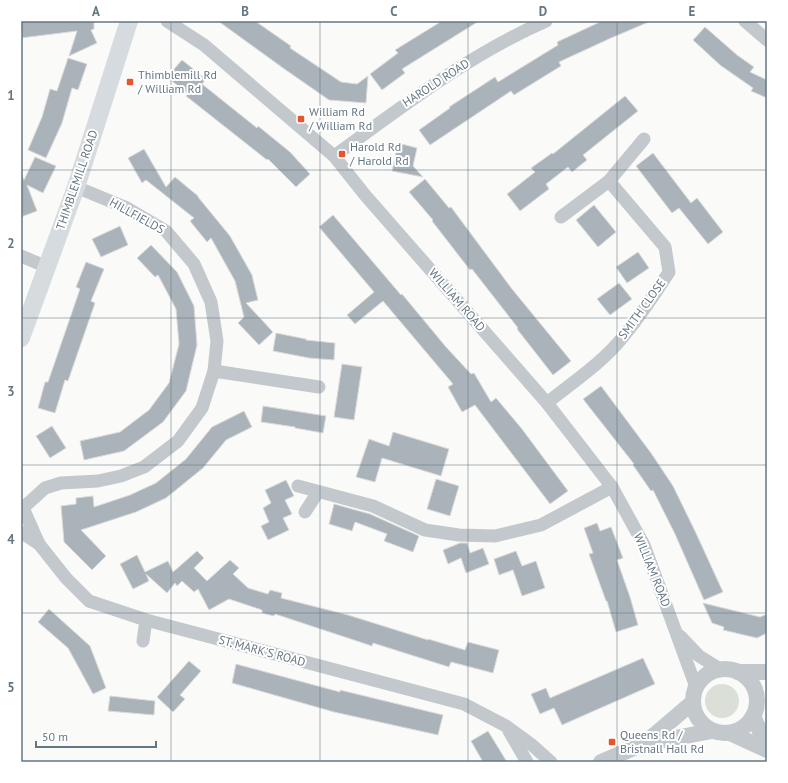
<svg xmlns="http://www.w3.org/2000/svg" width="788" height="783" viewBox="0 0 788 783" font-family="'PT Sans',sans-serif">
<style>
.green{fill:#dadfd7}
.building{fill:#aab3b9;stroke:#dcdcda}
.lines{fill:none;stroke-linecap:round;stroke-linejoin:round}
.minor{stroke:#c3c8cc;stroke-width:13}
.tertiary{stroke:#c3c8cc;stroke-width:16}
.secondary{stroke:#d6dbdf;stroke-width:18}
.grid{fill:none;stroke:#657683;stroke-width:1;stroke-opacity:0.55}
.poi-dot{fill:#e4572e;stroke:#fff;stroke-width:1.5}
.labels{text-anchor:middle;stroke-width:4;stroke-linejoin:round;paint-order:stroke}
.poi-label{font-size:12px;fill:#657683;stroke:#fff;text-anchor:start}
.street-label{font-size:12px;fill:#657683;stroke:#fff}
.neatline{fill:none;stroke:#657683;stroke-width:1.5}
.grid-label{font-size:13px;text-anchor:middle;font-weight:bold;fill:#657683}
</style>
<rect width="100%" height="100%" fill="#fafaf8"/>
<!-- green -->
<circle class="green" cx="722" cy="701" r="17"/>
<!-- building -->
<g class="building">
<polygon points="21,21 94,21 94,29 91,30 97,43 69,56 77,31 21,38"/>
<polygon points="218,21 255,21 291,46 290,48 341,82 357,84 368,76 366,103 329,100 283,68"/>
<polygon points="442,21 479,21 402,69 405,73 382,90 370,74 398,53 395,50"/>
<polygon points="602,21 651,21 611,38 559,62 561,66 514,95 511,91 430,145 419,130 450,108 449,107 495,77 498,82 558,45 557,42"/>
<polygon points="705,27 737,55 754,67 750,72 767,80 767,98 751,91 753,88 720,65 693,40"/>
<polygon points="68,58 87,64 78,90 72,88 62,123 46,158 28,150 42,117 50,89 57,91"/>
<polygon points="182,60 206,79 202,84 257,128 258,126 290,152 310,174 296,187 268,159 267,160 186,96 188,94 167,77"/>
<polygon points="625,96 638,111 583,155 587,160 572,172 568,167 546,184 549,189 520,211 507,194 535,172 531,168 552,153 553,154"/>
<polygon points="398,143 417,148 413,166 423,177 392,171"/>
<polygon points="144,149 166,187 175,177 198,196 198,197 230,236 252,275 258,300 246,303 273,332 259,345 238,323 244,317 235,281 211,238 207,242 190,221 194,218 146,180 142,183 128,158"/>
<polygon points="653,153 691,203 697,198 723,232 708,244 679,208 672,213 636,166"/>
<polygon points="35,157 56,166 43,193 27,185 37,211 21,217 21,173 24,180"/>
<polygon points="425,179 449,208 451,207 512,289 571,361 553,375 517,329 518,328 472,269 470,270 432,221 433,220 409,192"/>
<polygon points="594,205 616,232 598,247 576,220"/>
<polygon points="333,215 401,295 402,294 446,347 471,374 474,373 491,402 496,398 522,429 568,491 550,504 475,405 462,412 448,387 453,384 383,301 355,324 347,315 374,292 319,227"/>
<polygon points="120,226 128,245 101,257 92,239"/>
<polygon points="151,245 177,272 194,306 197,345 186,391 163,422 124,451 84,460 80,441 120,432 149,410 169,383 179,344 176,309 158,275 155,277 137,258"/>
<polygon points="638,252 649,268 627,283 616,267"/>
<polygon points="86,262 104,269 91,301 95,303 68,381 65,380 55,413 38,408 45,382 48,382 80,289 76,287"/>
<polygon points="619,283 632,299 610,315 597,299"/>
<polygon points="276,333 306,339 306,340 335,343 334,360 309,358 273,351"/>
<polygon points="342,364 362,367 354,420 334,417"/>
<polygon points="601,386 651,453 673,486 695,531 723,592 704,600 675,534 653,490 651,491 633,465 634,464 583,399"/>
<polygon points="263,406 326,416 323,433 295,428 295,427 261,422"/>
<polygon points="244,411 252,427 226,440 203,468 166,498 136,512 81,530 106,556 92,570 64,542 61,506 76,504 76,498 93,496 94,507 130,495 156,483 186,459 212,427"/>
<polygon points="52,426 66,448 50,458 36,436"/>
<polygon points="393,432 449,449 441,476 382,458 375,482 356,477 369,439 389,446"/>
<polygon points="436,479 459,486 450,516 427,509"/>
<polygon points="286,480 294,496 285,500 292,514 283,518 289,530 268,540 261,526 269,522 263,508 271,503 265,490"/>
<polygon points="334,504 370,514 419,536 413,552 384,541 387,534 355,522 352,531 329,524"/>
<polygon points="597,523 600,531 611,527 623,558 617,560 630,597 638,625 616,632 607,601 606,601 589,554 593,553 584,528"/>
<polygon points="460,543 467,543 470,553 483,548 489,564 466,573 461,558 448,564 443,550"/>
<polygon points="197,551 204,558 194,568 207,581 230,560 239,568 233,574 248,588 268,594 270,590 282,593 281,598 348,615 428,640 428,639 465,650 468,642 499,650 493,673 451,662 449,667 373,643 372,646 275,614 274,616 262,613 262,610 229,599 209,610 198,589 194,592 182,581 177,586 175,583 167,593 146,574 149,581 133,589 120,564 137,555 145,572 168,561 173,572"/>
<polygon points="516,551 522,566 536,561 545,588 522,596 513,570 499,575 494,559"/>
<polygon points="703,603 760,617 767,614 767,633 757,638 723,630 724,627 712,623"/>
<polygon points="49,609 90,646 106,688 93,694 68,648 38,622"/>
<polygon points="643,658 655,684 562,725 554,708 540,714 531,694 546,688 550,698"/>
<polygon points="189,661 201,671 180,695 185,699 173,712 157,697"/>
<polygon points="236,664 340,692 340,690 443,715 438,735 334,712 232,683"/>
<polygon points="110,696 155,701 154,715 108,711"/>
<polygon points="488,731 507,762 483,762 471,741"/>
</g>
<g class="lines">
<!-- minor -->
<g class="minor">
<polyline points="167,21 204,45 334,156 365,195 547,403 612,487 644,545 696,687"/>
<polyline points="745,21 767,40"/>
<path d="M334,156C402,107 468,55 546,21"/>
<polyline points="561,217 609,181 644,139"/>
<polyline points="21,256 47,267"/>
<polyline points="214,371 319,387"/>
<path d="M547,403C573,382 602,363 623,337C640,316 655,294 669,272L665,247L609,181"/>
<polyline points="298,486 373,506 425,530 459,535 495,536 541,525 612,487"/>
<polyline points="21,507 23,508 39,544 66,578 89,601 146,620 464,704 506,726 532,745 551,762"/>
<polyline points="21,512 23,508 45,488 61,483 98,481 121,476 144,467 178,441 202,408 214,371 217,341 211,302 194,264 166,231 127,208 76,187"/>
<polyline points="305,512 318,492"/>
<polyline points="21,532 39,544"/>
<polyline points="680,636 699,656 720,669"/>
<polyline points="143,641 146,620"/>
<polyline points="509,731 527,762"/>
</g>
<!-- tertiary -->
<g class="tertiary">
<circle cx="725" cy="701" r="32"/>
<polyline points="738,672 767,672"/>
<polyline points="753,716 767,747"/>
<polyline points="730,733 767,750"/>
<polyline points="645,743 693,702"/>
<polyline points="601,762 643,744 712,731"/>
</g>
<!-- secondary -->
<polyline class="secondary" points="21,338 76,187 129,21"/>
</g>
<!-- grid -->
<path class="grid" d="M171,21V762M320,21V762M468,21V762M617,21V762M21,170H767M21,318H767M21,465H767M21,613H767"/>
<!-- markers -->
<g class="poi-dot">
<rect x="126" y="78" width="8" height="8" rx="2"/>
<rect x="297" y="115" width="8" height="8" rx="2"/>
<rect x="338" y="150" width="8" height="8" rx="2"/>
<rect x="608" y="738" width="8" height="8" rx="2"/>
</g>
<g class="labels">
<!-- poi labels -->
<g class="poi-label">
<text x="138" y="79">Thimblemill Rd<tspan x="138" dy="14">/ William Rd</tspan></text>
<text x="309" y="116">William Rd<tspan x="309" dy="14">/ William Rd</tspan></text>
<text x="350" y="151">Harold Rd<tspan x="350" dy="14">/ Harold Rd</tspan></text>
<text x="620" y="739">Queens Rd /<tspan x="620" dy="14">Bristnall Hall Rd</tspan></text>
</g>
<!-- street labels -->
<g class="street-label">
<text transform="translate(436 83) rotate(-33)" y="4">HAROLD ROAD</text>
<text transform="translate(77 180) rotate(-71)" y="4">THIMBLEMILL ROAD</text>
<text transform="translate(137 216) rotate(29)" y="4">HILLFIELDS</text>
<text transform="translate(457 300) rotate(49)" y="4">WILLIAM ROAD</text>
<text transform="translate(642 309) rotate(-54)" y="4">SMITH CLOSE</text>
<text transform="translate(652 570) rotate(68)" y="4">WILLIAM ROAD</text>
<text transform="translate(262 651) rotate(15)" y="4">ST. MARK'S ROAD</text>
</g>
</g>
<!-- border -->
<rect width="788" height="783" fill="none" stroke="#ffffff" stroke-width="44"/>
<!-- scale -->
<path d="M36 741v6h120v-6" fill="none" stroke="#657683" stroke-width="2"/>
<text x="42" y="741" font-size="12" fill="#657683" stroke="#ffffff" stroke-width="3" paint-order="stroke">50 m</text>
<rect x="22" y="22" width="744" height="739" class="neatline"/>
<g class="grid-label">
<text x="96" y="16">A</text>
<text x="245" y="16">B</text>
<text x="394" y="16">C</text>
<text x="543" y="16">D</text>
<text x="692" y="16">E</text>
<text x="11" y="100">1</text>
<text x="11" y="248">2</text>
<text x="11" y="396">3</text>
<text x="11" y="544">4</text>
<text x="11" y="692">5</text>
</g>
</svg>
